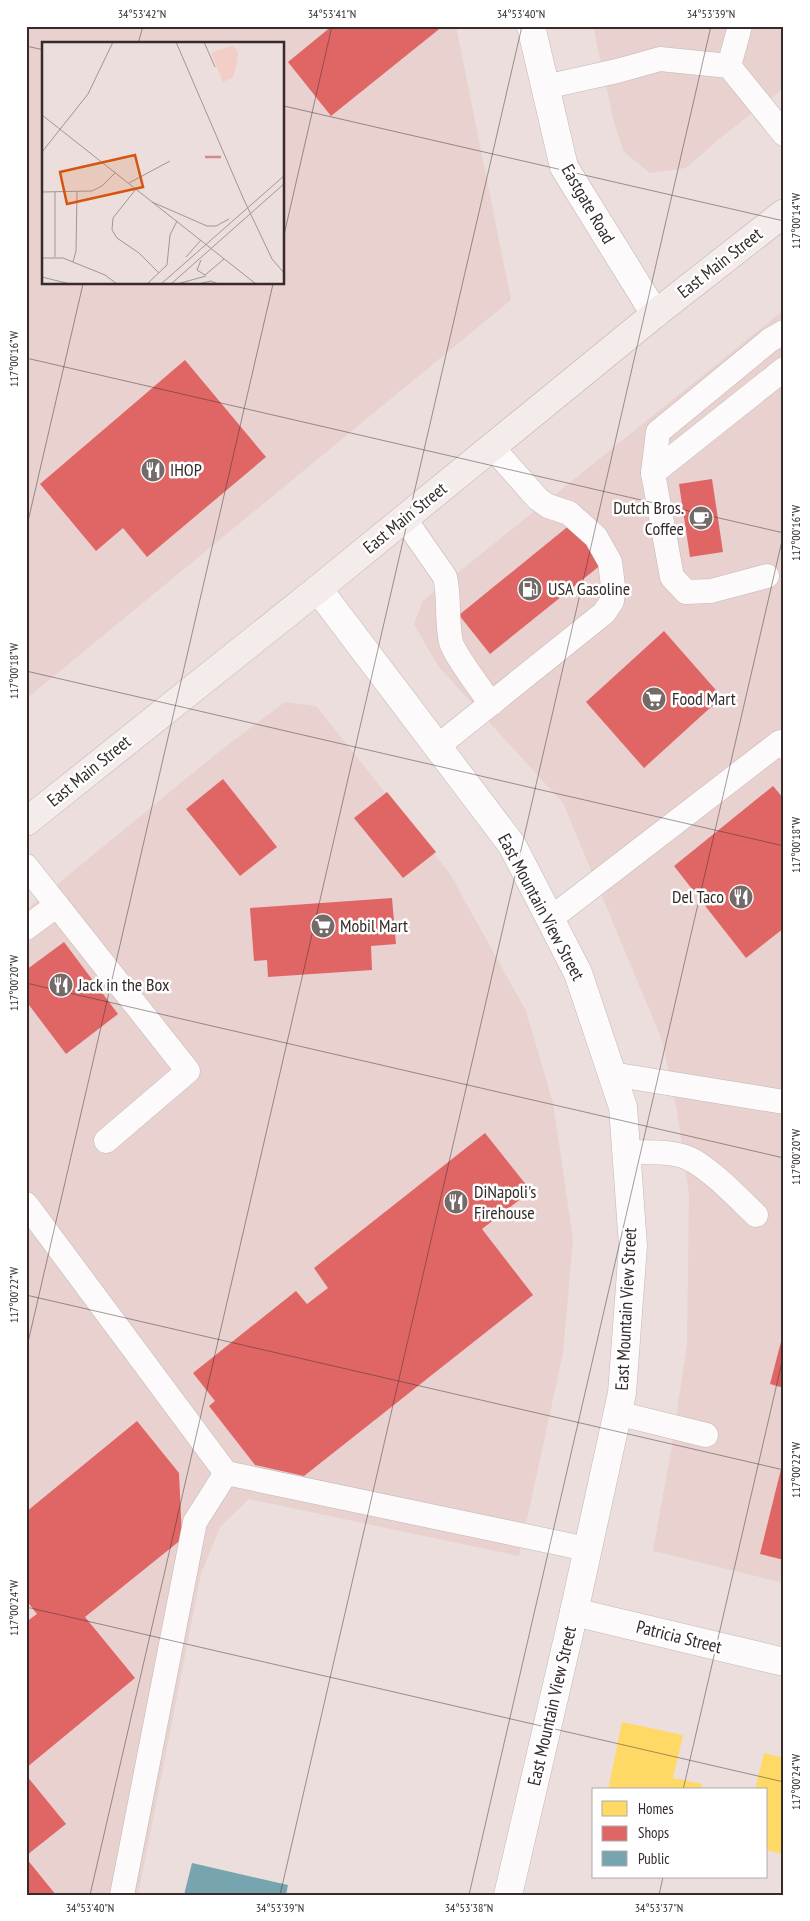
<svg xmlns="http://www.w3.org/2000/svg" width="810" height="1921" viewBox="0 0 810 1921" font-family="'PT Sans Narrow',sans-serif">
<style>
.built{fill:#e8d1ce;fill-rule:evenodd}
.homes{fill:#ffd966}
.shops{fill:#e06666}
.public{fill:#76a5af}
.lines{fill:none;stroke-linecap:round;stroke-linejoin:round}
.lane-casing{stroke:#c2b8b6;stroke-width:25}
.street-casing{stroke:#c2b8b6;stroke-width:29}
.secondary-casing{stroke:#c2b8b6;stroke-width:29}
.primary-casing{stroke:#c0b0ae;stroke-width:29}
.lane{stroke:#fcfafa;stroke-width:24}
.street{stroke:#fcfafa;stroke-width:28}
.secondary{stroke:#fcfafa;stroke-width:28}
.primary{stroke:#f4eceb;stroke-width:28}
.ticks{fill:none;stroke:#342b2a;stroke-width:1;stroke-opacity:0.45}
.labels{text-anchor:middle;stroke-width:5;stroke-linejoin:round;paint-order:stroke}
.street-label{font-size:18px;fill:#342b2a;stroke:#fff}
.poi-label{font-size:18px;fill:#342b2a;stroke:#fff;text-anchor:start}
.inset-river{fill:none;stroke:#d28b83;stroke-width:2.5}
.inset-road{fill:none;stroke:#a29695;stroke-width:1}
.view{fill:#d6540f;fill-opacity:0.15;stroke:#d6540f;stroke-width:2.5}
.inset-edge{fill:none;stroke:#342b2a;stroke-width:2.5}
.neatline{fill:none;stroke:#342b2a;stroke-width:2}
.ticks-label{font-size:12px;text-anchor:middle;fill:#342b2a}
</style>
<rect width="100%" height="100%" fill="#ebdedc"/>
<!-- built -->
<g class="built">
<path d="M26,26H456L511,300L26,699ZM44,44H284V284H44Z"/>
<polygon points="593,26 784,26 784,88 719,139 686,168 650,173 624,152 614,122"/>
<polygon points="784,310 784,1583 653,1551 670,1457 687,1345 689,1195 677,1111 662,1040 563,803 438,666 414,624 423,601"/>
<polygon points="285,702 316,706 450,874 526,1011 553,1103 573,1240 563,1353 519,1556 249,1499 220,1527 201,1574 138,1895 26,1895 26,910 221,750"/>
</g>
<!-- homes -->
<g class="homes">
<polygon points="622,1722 683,1735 673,1778 702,1784 701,1790 608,1790"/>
<polygon points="764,1753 784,1758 784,1854 766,1850 766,1790 755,1790"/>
</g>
<!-- shops -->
<g class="shops">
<polygon points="332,26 443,26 331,116 288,62"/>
<polygon points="185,360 266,457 147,557 123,528 96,551 40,484"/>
<polygon points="712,479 723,552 690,557 679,484"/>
<polygon points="571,524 602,564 490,654 459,615"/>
<polygon points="664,631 722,697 644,768 586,702"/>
<polygon points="223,779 277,847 240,876 186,809"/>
<polygon points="773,786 784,799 784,928 746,958 674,866"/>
<polygon points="387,792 436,852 403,878 354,818"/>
<polygon points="392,898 396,944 371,946 372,970 268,977 267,960 254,961 250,908"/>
<polygon points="64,942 118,1014 66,1054 26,1001 26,970"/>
<polygon points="485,1133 531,1191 482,1229 533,1295 304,1476 255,1465 209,1406 215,1401 193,1373 296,1291 307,1304 328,1288 314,1268"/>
<polygon points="783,1334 784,1334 784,1388 770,1384"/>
<polygon points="137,1421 179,1473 182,1539 85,1617 135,1678 26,1768 26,1622 37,1614 26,1600 26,1512"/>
<polygon points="783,1461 784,1461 784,1560 760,1554"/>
<polygon points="26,1775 66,1824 27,1855 26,1854"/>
<polygon points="26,1858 56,1895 26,1895"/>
</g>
<!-- public -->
<polygon class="public" points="192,1863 288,1885 286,1895 184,1895"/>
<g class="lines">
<defs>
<g id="lane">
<polyline points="729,66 740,26"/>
<polyline points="545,87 617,71 660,59 729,66 784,134"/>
<polyline points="653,473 784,369"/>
<path d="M404,518L445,577C450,598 446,620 451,642C454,654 482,691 491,704"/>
<polyline points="767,576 711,591 686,592 672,577 653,473 658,432 770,340 784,332"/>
<polyline points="438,746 604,613 612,601 613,586 610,562 596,537 569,513 548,506 538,499 492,447"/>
<polyline points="26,866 188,1071 106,1141"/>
<polyline points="550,919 780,742 784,747"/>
<polyline points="26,928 57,905"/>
<polyline points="612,1074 784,1102"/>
<path d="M626,1152C646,1153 669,1150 688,1158C710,1168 737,1197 756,1215"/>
<polyline points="26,1204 226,1473 195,1522 122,1895"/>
<polyline points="617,1413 706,1435"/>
<polyline points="226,1473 587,1549"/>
</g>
<g id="street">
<polyline points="531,26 564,167 655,314"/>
<polyline points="574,1612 784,1662"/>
</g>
<polyline id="secondary" points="318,589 512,845 578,973 623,1107 633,1246 622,1393 574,1612 508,1895"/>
<polyline id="primary" points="26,822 318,589 655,314 784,213"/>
</defs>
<!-- lane casing -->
<use href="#lane" class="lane-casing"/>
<!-- street casing -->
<use href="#street" class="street-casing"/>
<!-- secondary casing -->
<use href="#secondary" class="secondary-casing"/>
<!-- primary casing -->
<use href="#primary" class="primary-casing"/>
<!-- lane -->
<use href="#lane" class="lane"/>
<!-- street -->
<use href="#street" class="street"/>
<!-- secondary -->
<use href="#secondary" class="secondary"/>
<!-- primary -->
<use href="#primary" class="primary"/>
</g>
<!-- ticks -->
<path class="ticks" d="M138,44L143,26M26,46L44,50M284,106L784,221M284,235L332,26M26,358L784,533M26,530L83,284M26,671L784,846M26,983L784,1158M26,1295L784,1470M26,1351L273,284M26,1607L784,1782M683,1790L784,1353M90,1895L522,26M280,1895L711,26M469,1895L784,532M659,1895L663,1877"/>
<!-- icons -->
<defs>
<symbol id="restaurant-disc" viewBox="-11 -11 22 22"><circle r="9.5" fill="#746a68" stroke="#fff"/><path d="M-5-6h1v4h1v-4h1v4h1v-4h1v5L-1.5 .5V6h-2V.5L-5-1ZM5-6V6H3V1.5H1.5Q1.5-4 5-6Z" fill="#fff"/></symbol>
<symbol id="cafe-disc" viewBox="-11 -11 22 22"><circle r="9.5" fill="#746a68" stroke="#fff"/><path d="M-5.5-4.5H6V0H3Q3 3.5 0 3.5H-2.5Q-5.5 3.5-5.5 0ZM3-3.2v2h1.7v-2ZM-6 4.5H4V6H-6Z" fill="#fff"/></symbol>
<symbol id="fuel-disc" viewBox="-11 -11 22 22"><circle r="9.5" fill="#746a68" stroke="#fff"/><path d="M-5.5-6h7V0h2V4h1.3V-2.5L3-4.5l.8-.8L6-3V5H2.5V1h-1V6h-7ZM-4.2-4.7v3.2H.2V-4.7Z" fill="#fff"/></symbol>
<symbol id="supermarket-disc" viewBox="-11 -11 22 22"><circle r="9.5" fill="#746a68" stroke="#fff"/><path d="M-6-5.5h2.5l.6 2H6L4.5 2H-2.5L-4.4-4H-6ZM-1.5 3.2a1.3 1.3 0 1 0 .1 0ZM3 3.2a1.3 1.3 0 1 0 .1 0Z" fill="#fff"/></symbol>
</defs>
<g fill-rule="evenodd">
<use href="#restaurant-disc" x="139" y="456" width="28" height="28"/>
<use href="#cafe-disc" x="687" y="504" width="28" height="28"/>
<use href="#fuel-disc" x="516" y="575" width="28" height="28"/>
<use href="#supermarket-disc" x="640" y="685" width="28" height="28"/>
<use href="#restaurant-disc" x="727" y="883" width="28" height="28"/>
<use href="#supermarket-disc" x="309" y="912" width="28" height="28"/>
<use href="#restaurant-disc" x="47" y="971" width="28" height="28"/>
<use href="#restaurant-disc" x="442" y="1188" width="28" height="28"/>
</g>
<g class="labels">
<!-- street labels -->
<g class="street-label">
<text transform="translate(588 204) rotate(60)" y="6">Eastgate Road</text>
<text transform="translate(720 263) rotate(-38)" y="6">East Main Street</text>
<text transform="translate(405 518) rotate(-39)" y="6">East Main Street</text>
<text transform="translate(89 771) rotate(-39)" y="6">East Main Street</text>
<text transform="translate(541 907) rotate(62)" y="6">East Mountain View Street</text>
<text transform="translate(626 1309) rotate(-87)" y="6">East Mountain View Street</text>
<text transform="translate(679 1637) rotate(14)" y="6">Patricia Street</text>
<text transform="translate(552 1706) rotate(-77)" y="6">East Mountain View Street</text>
</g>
<!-- poi labels -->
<g class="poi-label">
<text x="170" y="476">IHOP</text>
<text x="684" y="514" text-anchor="end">Dutch Bros.<tspan x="684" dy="21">Coffee</tspan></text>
<text x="548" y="595">USA Gasoline</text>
<text x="672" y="705">Food Mart</text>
<text x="724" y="903" text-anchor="end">Del Taco</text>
<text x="340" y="932">Mobil Mart</text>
<text x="78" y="991">Jack in the Box</text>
<text x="474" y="1198">DiNapoli's<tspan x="474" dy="21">Firehouse</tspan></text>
</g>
</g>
<!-- overview -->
<g transform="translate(42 42)">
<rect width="242" height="242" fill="#ebdedc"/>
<path d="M191,3L196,11L194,25L191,35L181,40L169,11Z" fill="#f3cec9"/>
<path class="inset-river" d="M163,115H179"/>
<path class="inset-road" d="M134,0L202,158L230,217L243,232M162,0L173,25M0,73L214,242M0,110L46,52L71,0M87,141L128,119M94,147L71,176L70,188L75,196L97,211L117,231M0,150L50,149L60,144L73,131M110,160L165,184H174L187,177M13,215V150M144,215L159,198M0,216H21L63,233L75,242M159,218L155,228L163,233L182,217M31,220L34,209L35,150M0,235L28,242M105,242L125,223L128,193L135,179M119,242L243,133M129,242L243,141M135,242L164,234M156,242L169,239L176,242"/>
<path class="view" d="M93,113L101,145L25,162L18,130Z"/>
<rect width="242" height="242" class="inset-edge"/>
</g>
<!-- border -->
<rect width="810" height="1921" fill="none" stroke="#ffffff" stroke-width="55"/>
<!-- legend -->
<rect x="592" y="1788" width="175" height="90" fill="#ffffff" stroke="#aeaaaa"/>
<rect x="602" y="1801" width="25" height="15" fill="#ffd966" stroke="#aeaaaa"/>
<text x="638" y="1814" font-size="15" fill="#342b2a">Homes</text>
<rect x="602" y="1826" width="25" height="15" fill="#e06666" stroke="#aeaaaa"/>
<text x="638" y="1838" font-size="15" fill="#342b2a">Shops</text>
<rect x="602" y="1851" width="25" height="15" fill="#76a5af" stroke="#aeaaaa"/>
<text x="638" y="1864" font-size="15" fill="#342b2a">Public</text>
<rect x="28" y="28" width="754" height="1866" class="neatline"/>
<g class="ticks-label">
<text x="142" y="18">34°53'42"N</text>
<text x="332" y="18">34°53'41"N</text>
<text x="521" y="18">34°53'40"N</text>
<text x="711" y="18">34°53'39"N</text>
<text transform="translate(796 221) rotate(-90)" y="4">117°00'14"W</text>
<text transform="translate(14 359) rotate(-90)" y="4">117°00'16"W</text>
<text transform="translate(796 533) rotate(-90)" y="4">117°00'16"W</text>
<text transform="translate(14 671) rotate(-90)" y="4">117°00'18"W</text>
<text transform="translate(796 845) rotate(-90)" y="4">117°00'18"W</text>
<text transform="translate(14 983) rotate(-90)" y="4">117°00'20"W</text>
<text transform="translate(796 1157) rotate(-90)" y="4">117°00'20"W</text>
<text transform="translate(14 1295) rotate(-90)" y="4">117°00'22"W</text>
<text transform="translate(796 1470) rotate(-90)" y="4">117°00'22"W</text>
<text transform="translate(14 1608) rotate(-90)" y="4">117°00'24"W</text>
<text transform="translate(796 1782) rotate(-90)" y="4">117°00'24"W</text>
<text x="90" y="1912">34°53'40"N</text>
<text x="280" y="1912">34°53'39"N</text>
<text x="469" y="1912">34°53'38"N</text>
<text x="659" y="1912">34°53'37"N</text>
</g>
</svg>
